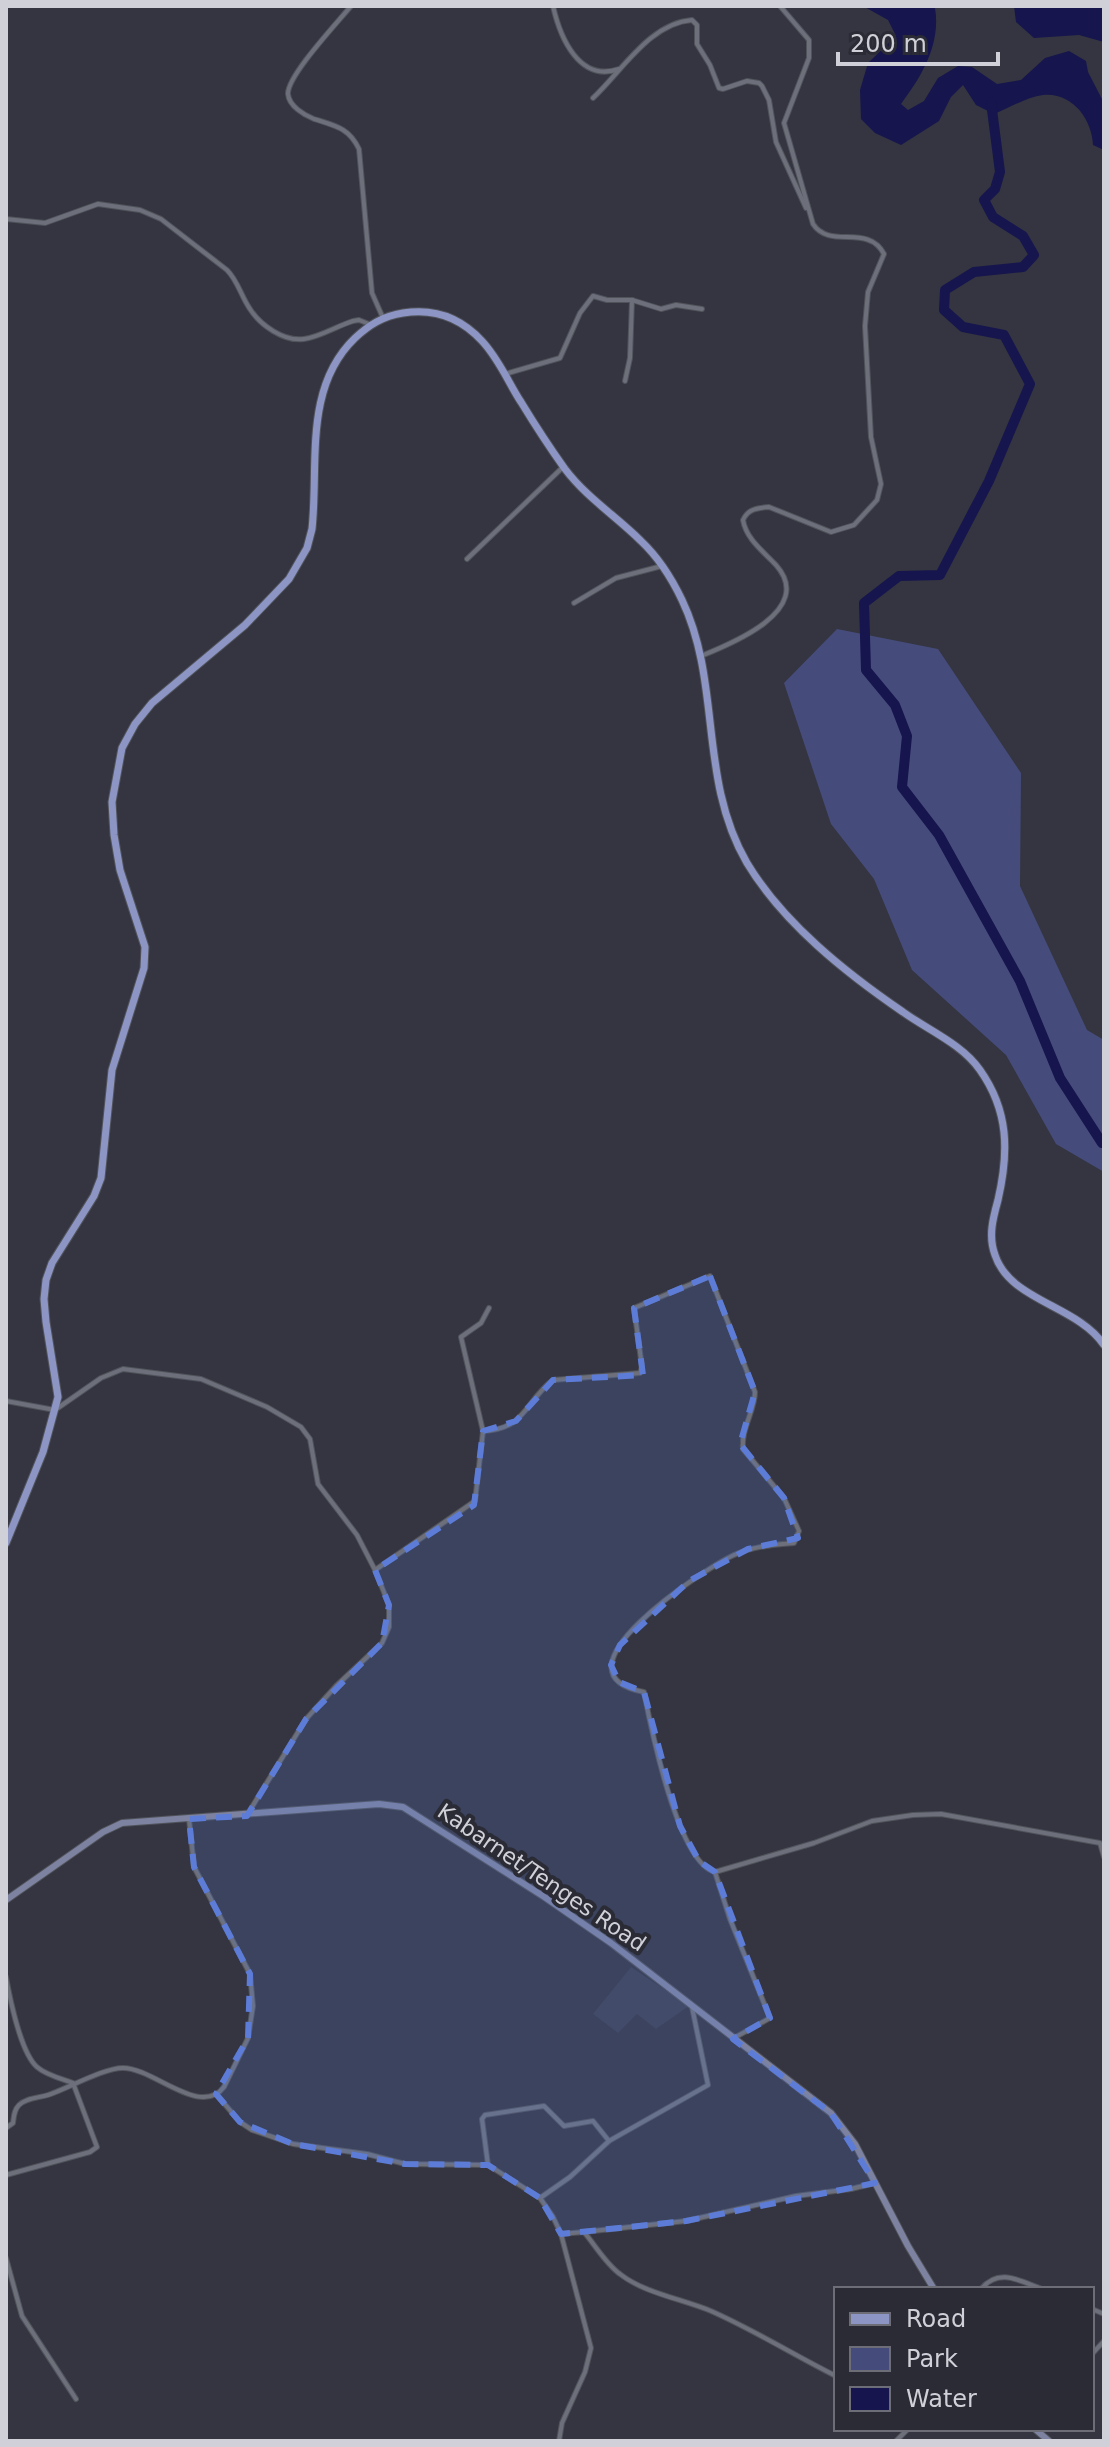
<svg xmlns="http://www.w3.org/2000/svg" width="1110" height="2447" viewBox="0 0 1110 2447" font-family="'DejaVu Sans',sans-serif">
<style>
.built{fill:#3c3f4f}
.green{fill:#454c7b}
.water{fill:#16154d}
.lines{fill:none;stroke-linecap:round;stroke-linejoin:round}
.river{stroke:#16154d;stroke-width:10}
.street-casing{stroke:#51535b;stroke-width:6}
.secondary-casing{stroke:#51535b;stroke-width:8}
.primary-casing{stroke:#51535b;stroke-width:9}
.street{stroke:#6d707b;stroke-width:4}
.secondary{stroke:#7d82a0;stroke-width:6}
.primary{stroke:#8c95c4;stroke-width:7}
.marked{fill:#5c7cd8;fill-opacity:0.2;stroke:#5c7cd8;stroke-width:6;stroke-dasharray:16 10;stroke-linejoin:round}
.labels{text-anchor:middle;stroke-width:8;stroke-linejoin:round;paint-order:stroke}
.street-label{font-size:22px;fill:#d0d1d8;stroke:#2a2b35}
</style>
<rect width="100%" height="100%" fill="#343540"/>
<!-- built -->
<polygon class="built" points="631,1967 689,2006 656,2029 637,2014 618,2033 593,2014"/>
<!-- green -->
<polygon class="green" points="837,629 938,649 1021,773 1020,886 1087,1030 1104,1040 1104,1172 1056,1144 1006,1055 912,970 874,879 831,824 784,683"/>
<!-- water -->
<g class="water">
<path d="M863,6L935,8C941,44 922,76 901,104L908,110L924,101L938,78L958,66L972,67L997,84L1021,80L1045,58L1069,51L1086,61L1088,72L1104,103V150L1093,145C1092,119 1072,92 1043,95C1027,97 1009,108 994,114L976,105L963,85L951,97L939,121L901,145L875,133L861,119L860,90L868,63L896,36L888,20Z"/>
<polygon points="1014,6 1104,6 1104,42 1079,35 1034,38 1016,22"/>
</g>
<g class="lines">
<!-- river -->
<polyline class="river" points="991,102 1000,172 995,189 984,200 993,217 1023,236 1034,255 1023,267 974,272 945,290 944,310 963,327 1004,335 1030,384 989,481 940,575 899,576 864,603 866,670 895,705 907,736 902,787 939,835 1020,981 1060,1078 1102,1143"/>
<defs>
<g id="street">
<path d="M351,6C338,22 287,76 288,94C289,106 304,115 314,119C336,126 349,128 359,149L372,293L383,318"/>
<path d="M553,6C560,37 579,83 619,69"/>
<path d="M593,98C622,71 650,23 692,20L697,25V44L710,65L719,88L723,89L747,81L759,83L762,86L769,100L776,142L806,208"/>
<path d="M6,219L45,223L98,204L140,210L161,219L227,270C238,281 241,296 250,309C260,325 284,342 304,339C320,337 337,326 353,321L359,320L369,324"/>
<polyline points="505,374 560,358 580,313 593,296 607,300 632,300 661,309 676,305 702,309"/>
<polyline points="625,381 630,358 632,300"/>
<polyline points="467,559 563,467"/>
<polyline points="574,603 616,578 662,566"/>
<path d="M701,656C731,644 816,610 776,565C764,552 746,539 743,520C748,509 757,508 769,507L831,532L854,525L877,500L881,484L871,437L865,326L868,292L884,254C868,223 830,250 813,224L784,123L809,58V40L780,6"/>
<polyline points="6,1401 55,1410 101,1378 123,1369 201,1379 267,1407 301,1427 310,1439 318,1484 357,1535 375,1570 389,1605 389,1627 382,1643 336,1686 306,1719 247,1815"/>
<path d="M483,1431C526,1429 525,1401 553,1380L640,1373L642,1367L634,1308L710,1276L755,1392C755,1411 741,1428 743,1449L784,1498L799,1531L794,1543C773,1545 754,1546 734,1555C704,1569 544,1673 644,1692C651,1728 678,1863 715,1872L814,1843L872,1821L913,1815L941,1814L1100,1843L1104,1857"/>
<polyline points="375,1570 475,1501 483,1431 461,1337 481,1323 489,1308"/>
<polyline points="715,1872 730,1919 770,2018 734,2038"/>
<path d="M6,1977C10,1999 21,2053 37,2067C46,2075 62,2079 73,2083L97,2147L90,2152L6,2175"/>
<path d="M216,2094L240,2122L252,2130L293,2144L367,2154L405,2164L488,2165L540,2198L553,2217L561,2234L584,2232C595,2245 606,2264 620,2274C644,2293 682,2299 711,2311C754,2330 794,2355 836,2376"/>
<path d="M6,2128L13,2123C14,2116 14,2110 19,2105C26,2098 38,2098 48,2095C67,2089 103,2068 123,2068C154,2068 200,2118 224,2087L248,2038L253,2006L250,1974L194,1867L189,1819"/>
<polyline points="488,2165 482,2119 485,2115 544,2106 564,2126 593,2121 609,2141"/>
<polyline points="540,2198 570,2177 609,2141 708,2085 692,2007"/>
<polyline points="584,2232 686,2221 796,2196 851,2189 875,2183"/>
<polyline points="6,2258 22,2316 76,2399"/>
<path d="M981,2289C999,2267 1020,2281 1042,2289"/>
<polyline points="1092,2309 1104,2314"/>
<polyline points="1092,2354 1104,2341"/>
<polyline points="559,2441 562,2423 585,2372 591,2348 561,2234"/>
<polyline points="896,2441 908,2429"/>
</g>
<g id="secondary">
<polyline points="6,1900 103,1832 122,1823 379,1804 403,1807 543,1896 611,1943 831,2113 855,2144 908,2246 934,2289"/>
<polyline points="1035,2429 1049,2441"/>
</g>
<path id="primary" d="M6,1543L43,1452L58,1397L46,1322L44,1299L46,1280L52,1263L94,1196L101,1178L112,1070L144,968L145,947L120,870L114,835L112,802L122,748L135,724L152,703L245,625L289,579L307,548L312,529C319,464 303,388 355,338C369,325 383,316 403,313C434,308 461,318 482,341C499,359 508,382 521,402C535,425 550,448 565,469C587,498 616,516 641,541C658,557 672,579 682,600C722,684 698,779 747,863C783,923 846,973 903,1012C928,1030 962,1044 980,1070C1009,1111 1009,1152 998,1200C993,1218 988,1236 995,1255C1010,1301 1077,1305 1104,1345"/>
</defs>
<!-- street casing -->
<use href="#street" class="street-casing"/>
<!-- secondary casing -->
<use href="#secondary" class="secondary-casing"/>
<!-- primary casing -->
<use href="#primary" class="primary-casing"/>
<!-- street -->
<use href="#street" class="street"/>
<!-- secondary -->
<use href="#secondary" class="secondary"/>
<!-- primary -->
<use href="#primary" class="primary"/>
</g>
<!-- marked area -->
<path class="marked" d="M710,1276L755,1392L740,1444L784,1498L798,1538L748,1549L689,1581L620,1645L611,1665L619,1682L644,1692L680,1826L699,1861L715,1872L770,2018L733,2039L831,2113L875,2183L686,2221L561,2234L540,2198L488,2165L405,2164L293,2144L240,2122L216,2094L248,2038L250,1974L194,1867L189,1819L247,1816L306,1719L382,1643L389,1605L375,1570L474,1505L483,1431L516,1421L553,1380L643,1375L634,1308Z"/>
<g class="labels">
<!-- street labels -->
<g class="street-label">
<text transform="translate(542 1877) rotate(34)" y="8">Kabarnet/Tenges Road</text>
</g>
</g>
<!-- border -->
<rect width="1110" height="2447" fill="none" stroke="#d0d1d8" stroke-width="16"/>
<!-- legend -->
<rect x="834" y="2287" width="260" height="144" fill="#2a2b35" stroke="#6c6d76" stroke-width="2"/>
<rect x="850" y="2313" width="40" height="12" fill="#8c95c4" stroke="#6c6d76" stroke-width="2"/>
<text x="906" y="2327" font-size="24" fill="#d0d1d8">Road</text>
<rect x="850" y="2347" width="40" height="24" fill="#454c7b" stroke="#6c6d76" stroke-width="2"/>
<text x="906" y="2367" font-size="24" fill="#d0d1d8">Park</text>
<rect x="850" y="2387" width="40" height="24" fill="#16154d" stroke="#6c6d76" stroke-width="2"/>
<text x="906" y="2407" font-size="24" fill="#d0d1d8">Water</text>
<!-- scale -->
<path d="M838 52v12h160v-12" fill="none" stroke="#d0d1d8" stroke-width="4"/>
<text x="850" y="52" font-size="24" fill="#d0d1d8" stroke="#2a2b35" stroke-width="6" paint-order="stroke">200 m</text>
</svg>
